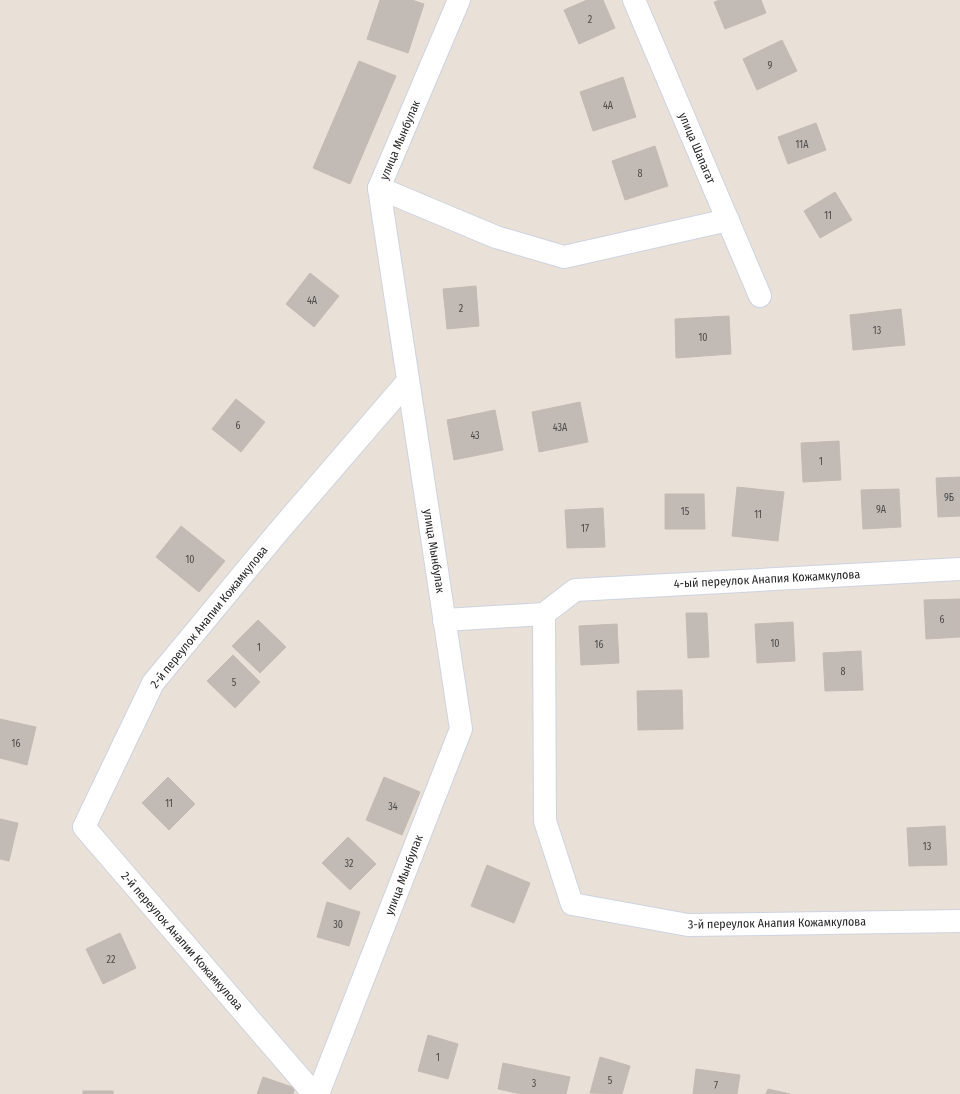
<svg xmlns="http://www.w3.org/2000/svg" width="960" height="1094" viewBox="0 0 960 1094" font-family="'Fira Sans Condensed',sans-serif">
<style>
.building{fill:#c1bab5;stroke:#c4bcb2}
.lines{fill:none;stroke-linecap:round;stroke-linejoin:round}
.minor-casing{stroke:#cdd3e0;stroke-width:24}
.minor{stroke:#fff;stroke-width:22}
.labels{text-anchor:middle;stroke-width:3.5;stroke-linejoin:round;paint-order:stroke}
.number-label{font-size:10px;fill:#4d4b4a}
.street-label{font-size:12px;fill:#262626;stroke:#fff}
</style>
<rect width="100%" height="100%" fill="#e9e0d8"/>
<!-- building -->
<g class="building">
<polygon points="380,0 412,0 424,4 408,53 367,39"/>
<polygon points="587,0 603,0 615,28 579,44 564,10"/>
<polygon points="720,0 761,0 766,13 725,29 714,2"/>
<polygon points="782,40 797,71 757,90 743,59"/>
<polygon points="359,61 396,76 350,184 313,168"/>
<polygon points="623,77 636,117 593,131 580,92"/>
<polygon points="816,123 826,150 788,164 778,137"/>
<polygon points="655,146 668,186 625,200 612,161"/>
<polygon points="835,192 852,220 820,238 804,211"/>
<polygon points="310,273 339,296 314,327 286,304"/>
<polygon points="476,286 479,326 447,329 443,289"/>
<polygon points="901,309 905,345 853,350 850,315"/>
<polygon points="729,316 731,354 676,358 675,319"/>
<polygon points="236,399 265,422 241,452 212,429"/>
<polygon points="580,402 588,442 539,452 532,412"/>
<polygon points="495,410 503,450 454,460 447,420"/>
<polygon points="839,441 841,480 803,482 801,443"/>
<polygon points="960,477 960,516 938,517 936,478"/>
<polygon points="737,487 784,492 778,541 732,536"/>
<polygon points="899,489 901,527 863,529 861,490"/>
<polygon points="665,494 704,494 705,529 665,529"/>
<polygon points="603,508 605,547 567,548 565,510"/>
<polygon points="181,526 225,561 199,592 156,557"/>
<polygon points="960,599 960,637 926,639 924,600"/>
<polygon points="686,613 707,613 709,657 688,658"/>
<polygon points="258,620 286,647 260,673 232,646"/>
<polygon points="793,622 795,661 757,663 755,624"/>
<polygon points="617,624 619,663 581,665 579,626"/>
<polygon points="861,651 863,690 825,691 823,653"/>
<polygon points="233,655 260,682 235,708 207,681"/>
<polygon points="682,690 683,729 638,730 637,691"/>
<polygon points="0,719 36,727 27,765 0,758"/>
<polygon points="168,777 195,804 169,830 142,803"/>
<polygon points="384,777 420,792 402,835 366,820"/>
<polygon points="0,819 18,823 9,861 0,859"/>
<polygon points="945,826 947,865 909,866 907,828"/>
<polygon points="348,837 376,864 350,890 322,863"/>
<polygon points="487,865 530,883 514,923 471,906"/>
<polygon points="327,902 360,912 349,946 317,937"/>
<polygon points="120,933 136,968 103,984 86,949"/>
<polygon points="428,1035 458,1044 448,1079 418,1071"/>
<polygon points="600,1057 630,1066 622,1094 590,1093"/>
<polygon points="503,1063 570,1077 566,1094 521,1094 498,1089"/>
<polygon points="696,1069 740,1075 737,1094 693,1094"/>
<polygon points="263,1077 295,1088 293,1094 257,1094"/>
<polygon points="768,1089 790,1094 766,1094"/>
<rect x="83" y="1091" width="30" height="3"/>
</g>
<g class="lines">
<defs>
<g id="minor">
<polyline points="634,0 760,296"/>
<polyline points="379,188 496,237 564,257 728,220"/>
<polyline points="544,614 545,821 572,904 688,925 960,921"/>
<polyline points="444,620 544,614 575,590 960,569"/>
<polyline points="314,1094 84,827 153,683 278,532 408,381"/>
<polyline points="318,1094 461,729 379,188 459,0"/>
</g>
</defs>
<!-- minor casing -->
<use href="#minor" class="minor-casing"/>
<!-- minor -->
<use href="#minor" class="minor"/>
</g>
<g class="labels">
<!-- number labels -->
<g class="number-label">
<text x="590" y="23">2</text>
<text x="770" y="69">9</text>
<text x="608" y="109">4А</text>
<text x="802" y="148">11А</text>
<text x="640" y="177">8</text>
<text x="828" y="219">11</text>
<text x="312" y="304">4А</text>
<text x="461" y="312">2</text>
<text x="877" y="334">13</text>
<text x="703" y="341">10</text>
<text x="238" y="429">6</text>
<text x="560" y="431">43А</text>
<text x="475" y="439">43</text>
<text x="821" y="465">1</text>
<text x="949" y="501">9Б</text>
<text x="881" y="513">9А</text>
<text x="685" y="515">15</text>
<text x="758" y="518">11</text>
<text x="585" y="532">17</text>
<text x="190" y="563">10</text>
<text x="942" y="623">6</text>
<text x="775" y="647">10</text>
<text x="599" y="648">16</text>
<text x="259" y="651">1</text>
<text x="843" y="675">8</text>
<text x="234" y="686">5</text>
<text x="16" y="747">16</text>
<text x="169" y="807">11</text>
<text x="393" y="810">34</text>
<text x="927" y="850">13</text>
<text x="349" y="867">32</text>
<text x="338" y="928">30</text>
<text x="111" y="963">22</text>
<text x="438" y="1061">1</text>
<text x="610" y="1084">5</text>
<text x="534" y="1087">3</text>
<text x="716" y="1089">7</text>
</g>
<!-- street labels -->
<g class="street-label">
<text transform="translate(400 140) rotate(-67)" y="4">улица Мынбулак</text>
<text transform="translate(697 148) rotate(67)" y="4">улица Шапагат</text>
<text transform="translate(434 551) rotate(81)" y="4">улица Мынбулак</text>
<text transform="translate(767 579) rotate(-3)" y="4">4-ый переулок Анапия Кожамкулова</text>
<text transform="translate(209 617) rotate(-51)" y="4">2-й переулок Анапии Кожамкулова</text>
<text transform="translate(404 875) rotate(-69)" y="4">улица Мынбулак</text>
<text transform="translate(777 923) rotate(-1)" y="4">3-й переулок Анапия Кожамкулова</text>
<text transform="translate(182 941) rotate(49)" y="4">2-й переулок Анапии Кожамкулова</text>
</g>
</g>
</svg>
